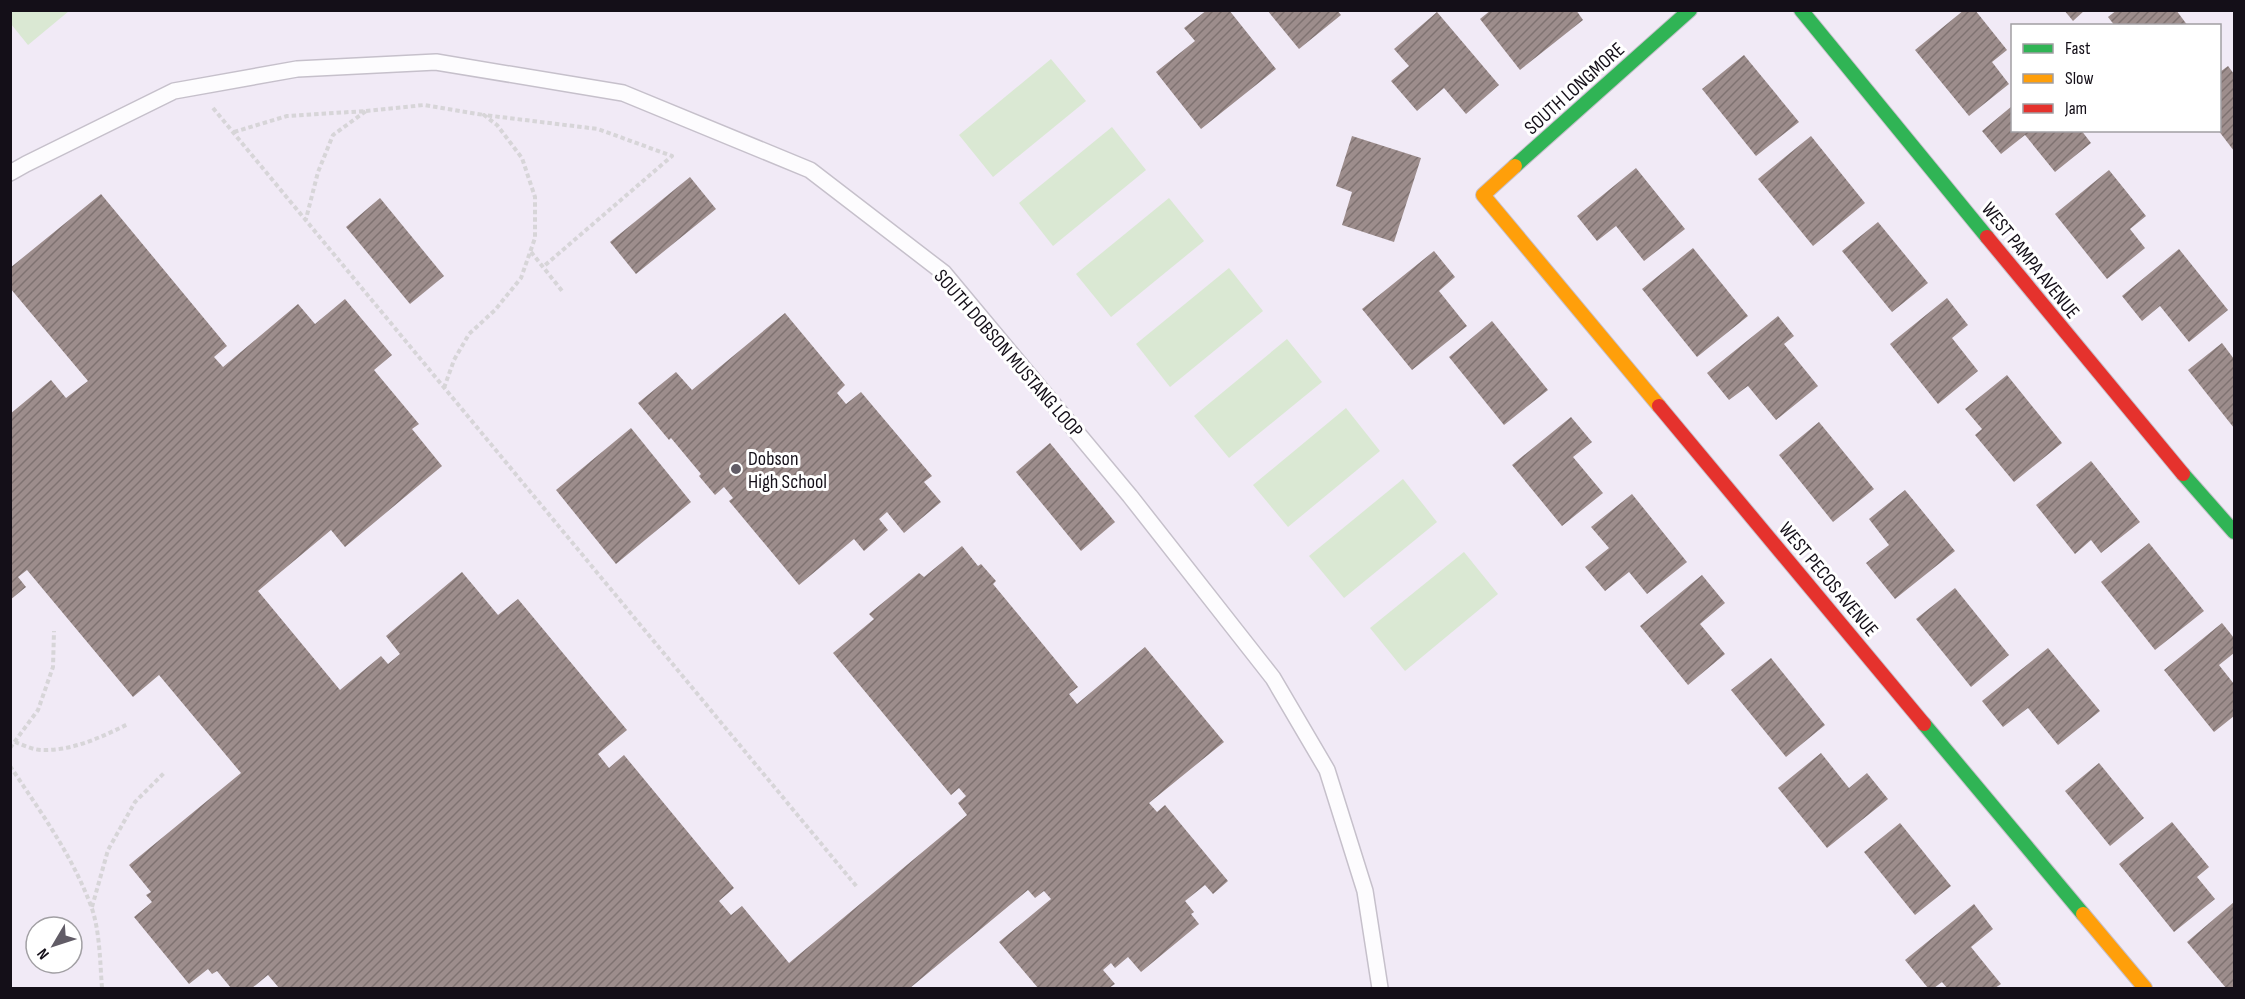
<svg xmlns="http://www.w3.org/2000/svg" width="2245" height="999" viewBox="0 0 2245 999" font-family="'Sofia Sans Condensed',sans-serif">
<style>
.pitch{fill:#dae8d3}
.building{fill:url(#building-hatch)}
.lines{fill:none;stroke-linecap:round;stroke-linejoin:round}
.lane-casing{stroke:#c6c0cb;stroke-width:18}
.fast-casing{stroke:#c6c0cb;stroke-width:16}
.slow-casing{stroke:#c6c0cb;stroke-width:16}
.jam-casing{stroke:#c6c0cb;stroke-width:16}
.path{stroke:#d7d5d8;stroke-width:4;stroke-dasharray:4.5 3;stroke-linecap:butt}
.lane{stroke:#fdfcfe;stroke-width:15}
.fast{stroke:#30b455;stroke-width:14}
.slow{stroke:#ff9f0a;stroke-width:14}
.jam{stroke:#e5322d;stroke-width:14}
.poi-dot{fill:#615c66;stroke:#fff;stroke-width:2}
.labels{text-anchor:middle;stroke-width:6;stroke-linejoin:round;paint-order:stroke}
.street-label{font-size:20px;fill:#140f18;stroke:#fff}
.poi-label{font-size:20px;fill:#140f18;stroke:#fff;text-anchor:start}
</style>
<defs>
<pattern id="building-hatch" width="6" height="6" patternUnits="userSpaceOnUse" patternTransform="scale(1.5)"><rect width="6" height="6" fill="#9d8d8c"/><path d="M-1 1l2-2M0 6l6-6M5 7l2-2" fill="none" stroke="#7f7271"/></pattern>
</defs>
<rect width="100%" height="100%" fill="#f1eaf6"/>
<!-- pitch -->
<g class="pitch">
<polygon points="10,11 11,10 69,11 28,45 11,24"/>
<polygon points="1051,59 1086,101 993,177 959,135"/>
<polygon points="1112,127 1146,170 1053,246 1019,203"/>
<polygon points="1169,198 1204,241 1111,317 1076,274"/>
<polygon points="1229,268 1263,311 1170,387 1136,344"/>
<polygon points="1287,339 1322,382 1229,458 1194,416"/>
<polygon points="1346,408 1380,451 1288,527 1253,485"/>
<polygon points="1403,479 1437,522 1344,598 1309,556"/>
<polygon points="1464,552 1498,594 1405,671 1370,628"/>
</g>
<!-- building -->
<g class="building">
<polygon points="1207,10 1229,10 1276,69 1201,129 1156,72 1195,41 1184,28"/>
<polygon points="1267,10 1337,10 1341,15 1299,49"/>
<polygon points="1491,10 1576,10 1583,20 1520,70 1480,19"/>
<polygon points="1964,10 1975,10 2007,50 1992,62 2009,84 1969,116 1915,50"/>
<polygon points="2064,10 2085,10 2073,21"/>
<polygon points="2117,10 2176,10 2188,26 2115,26 2108,17"/>
<polygon points="1437,12 1499,85 1466,114 1444,88 1417,111 1391,81 1409,66 1394,49"/>
<polygon points="1744,55 1799,122 1756,156 1702,89"/>
<polygon points="2228,66 2234,74 2234,151 2218,130 2220,72"/>
<polygon points="2012,106 2012,130 2081,130 2091,143 2055,172 2025,135 2001,154 1982,131"/>
<polygon points="1352,136 1421,158 1394,242 1342,225 1352,192 1336,186"/>
<polygon points="1811,136 1865,203 1813,246 1758,179"/>
<polygon points="1636,168 1685,229 1644,261 1616,226 1597,241 1577,216"/>
<polygon points="2109,170 2146,216 2130,229 2145,248 2107,279 2055,214"/>
<polygon points="690,177 716,209 636,274 610,242"/>
<polygon points="101,194 227,346 214,357 223,367 298,304 315,324 345,299 392,355 374,370 419,424 412,429 442,466 345,547 331,530 258,591 340,690 381,656 388,664 400,654 386,636 462,572 498,615 518,599 627,730 598,754 609,768 624,755 734,888 719,901 731,915 742,906 789,963 967,815 958,803 966,796 959,788 951,795 833,653 874,619 869,614 919,573 924,577 962,546 978,566 981,564 996,581 993,584 1078,687 1069,694 1077,704 1145,647 1224,742 1149,803 1157,812 1165,805 1228,881 1213,894 1205,885 1185,901 1194,912 1191,914 1199,924 1141,972 1128,957 1115,968 1111,963 1103,970 1115,984 1109,988 1038,988 999,942 1051,899 1044,891 1035,898 1028,890 910,988 279,988 268,975 252,988 231,988 217,971 212,974 208,969 189,984 134,917 152,902 146,895 151,892 129,865 241,773 159,675 133,697 27,570 18,577 26,587 10,600 10,414 51,380 66,398 88,381 10,288 10,268"/>
<polygon points="380,198 444,276 410,304 346,227"/>
<polygon points="1878,222 1928,283 1892,312 1842,251"/>
<polygon points="1693,248 1748,316 1697,357 1642,289"/>
<polygon points="2179,249 2228,310 2189,342 2160,306 2142,321 2122,296"/>
<polygon points="1434,251 1455,277 1439,291 1467,326 1412,370 1362,309"/>
<polygon points="1947,298 1968,325 1952,338 1978,371 1938,404 1890,344"/>
<polygon points="785,313 845,385 837,393 846,404 861,392 932,476 924,482 941,502 904,533 887,512 879,519 888,530 864,551 854,539 799,585 729,501 733,498 724,487 715,495 699,476 701,474 671,438 669,440 638,403 676,372 692,390"/>
<polygon points="1778,316 1794,336 1784,344 1818,386 1776,420 1748,386 1729,400 1707,373"/>
<polygon points="1492,321 1548,390 1504,425 1449,357"/>
<polygon points="2222,343 2234,359 2234,428 2188,370"/>
<polygon points="2007,375 2062,443 2014,482 1975,435 1982,429 1965,409"/>
<polygon points="1571,417 1592,442 1573,457 1603,493 1562,526 1512,465"/>
<polygon points="1819,422 1874,489 1833,522 1779,455"/>
<polygon points="631,428 691,502 616,564 556,490"/>
<polygon points="1050,443 1115,522 1081,551 1016,472"/>
<polygon points="2091,461 2140,522 2101,553 2091,540 2075,554 2036,505"/>
<polygon points="1905,490 1955,551 1895,599 1866,563 1889,545 1869,519"/>
<polygon points="1632,494 1687,562 1647,594 1629,572 1605,591 1585,567 1609,548 1591,527"/>
<polygon points="2149,543 2204,611 2155,650 2101,582"/>
<polygon points="1702,575 1725,603 1700,624 1725,654 1688,685 1640,626"/>
<polygon points="1955,588 2009,655 1971,687 1916,619"/>
<polygon points="2222,623 2234,638 2234,653 2219,665 2234,684 2234,716 2214,732 2164,670"/>
<polygon points="2048,648 2100,711 2058,745 2028,708 2003,727 1982,701"/>
<polygon points="1771,658 1825,725 1786,757 1731,690"/>
<polygon points="1821,753 1849,788 1867,773 1888,799 1827,848 1778,788"/>
<polygon points="2099,763 2144,818 2110,846 2065,791"/>
<polygon points="2172,822 2209,867 2197,877 2215,899 2174,932 2119,864"/>
<polygon points="1900,823 1951,886 1915,915 1864,852"/>
<polygon points="2234,902 2234,988 2226,988 2187,942"/>
<polygon points="1974,904 1993,929 1971,947 2001,984 1995,988 1947,988 1942,982 1934,988 1928,988 1905,960"/>
</g>
<g class="lines">
<defs>
<polyline id="lane" points="10,173 26,164 174,91 297,69 436,62 623,93 810,170 944,273 1130,496 1273,678 1327,770 1365,891 1380,988"/>
<g id="fast">
<polyline points="1801,10 1987,237"/>
<polyline points="1515,166 1690,10"/>
<polyline points="2183,474 2234,532"/>
<polyline points="1924,724 2083,914"/>
</g>
<g id="slow">
<polyline points="1515,166 1483,195 1659,406"/>
<polyline points="2083,914 2145,988"/>
</g>
<g id="jam">
<polyline points="1987,237 2183,474"/>
<polyline points="1659,406 1924,724"/>
</g>
</defs>
<!-- lane casing -->
<use href="#lane" class="lane-casing"/>
<!-- fast casing -->
<use href="#fast" class="fast-casing"/>
<!-- slow casing -->
<use href="#slow" class="slow-casing"/>
<!-- jam casing -->
<use href="#jam" class="jam-casing"/>
<!-- path -->
<g class="path">
<polyline points="213,108 857,887"/>
<polyline points="366,111 424,105 484,115"/>
<polyline points="234,132 287,116 366,111 333,135 318,172 306,219"/>
<polyline points="531,252 563,292"/>
<polyline points="444,388 454,360 469,334 495,310 521,278 535,238 535,197 522,158 497,125 484,115 598,129 672,156 543,267"/>
<path d="M15,742C23,745 33,750 42,750C72,751 102,737 128,724"/>
<polyline points="10,748 38,710 53,667 54,631"/>
<path d="M10,766C40,811 72,855 91,906C100,930 100,963 102,988"/>
<polyline points="92,907 108,850 135,802 165,772"/>
</g>
<!-- lane -->
<use href="#lane" class="lane"/>
<!-- fast -->
<use href="#fast" class="fast"/>
<!-- slow -->
<use href="#slow" class="slow"/>
<!-- jam -->
<use href="#jam" class="jam"/>
</g>
<!-- markers -->
<circle class="poi-dot" cx="736" cy="469" r="6"/>
<g class="labels">
<!-- street labels -->
<g class="street-label">
<text transform="translate(1574 88) rotate(-42)" y="7">SOUTH LONGMORE</text>
<text transform="translate(2031 260) rotate(51)" y="7">WEST PAMPA AVENUE</text>
<text transform="translate(1009 353) rotate(49)" y="7">SOUTH DOBSON MUSTANG LOOP</text>
<text transform="translate(1829 579) rotate(50)" y="7">WEST PECOS AVENUE</text>
</g>
<!-- poi labels -->
<g class="poi-label">
<text x="748" y="465">Dobson<tspan x="748" dy="23">High School</tspan></text>
</g>
</g>
<!-- border -->
<rect width="2245" height="999" fill="none" stroke="#140f18" stroke-width="24"/>
<!-- legend -->
<rect x="2011" y="24" width="210" height="108" fill="#ffffff" stroke="#a19fa3" stroke-width="1.5"/>
<rect x="2023" y="44" width="30" height="9" fill="#30b455" stroke="#a19fa3" stroke-width="1.5"/>
<text x="2065" y="54" font-size="18" fill="#140f18">Fast</text>
<rect x="2023" y="74" width="30" height="9" fill="#ff9f0a" stroke="#a19fa3" stroke-width="1.5"/>
<text x="2065" y="84" font-size="18" fill="#140f18">Slow</text>
<rect x="2023" y="104" width="30" height="9" fill="#e5322d" stroke="#a19fa3" stroke-width="1.5"/>
<text x="2065" y="114" font-size="18" fill="#140f18">Jam</text>
<!-- north arrow -->
<g transform="translate(54 945) rotate(231)"><circle r="28" fill="#ffffff" stroke="#a19fa3" stroke-width="1.5"/>
<path d="M0-4.5L10 22L0 15L-10 22Z" fill="#615c66"/>
<text y="-9" font-size="16" font-weight="bold" text-anchor="middle" fill="#140f18">N</text>
</g>
</svg>
